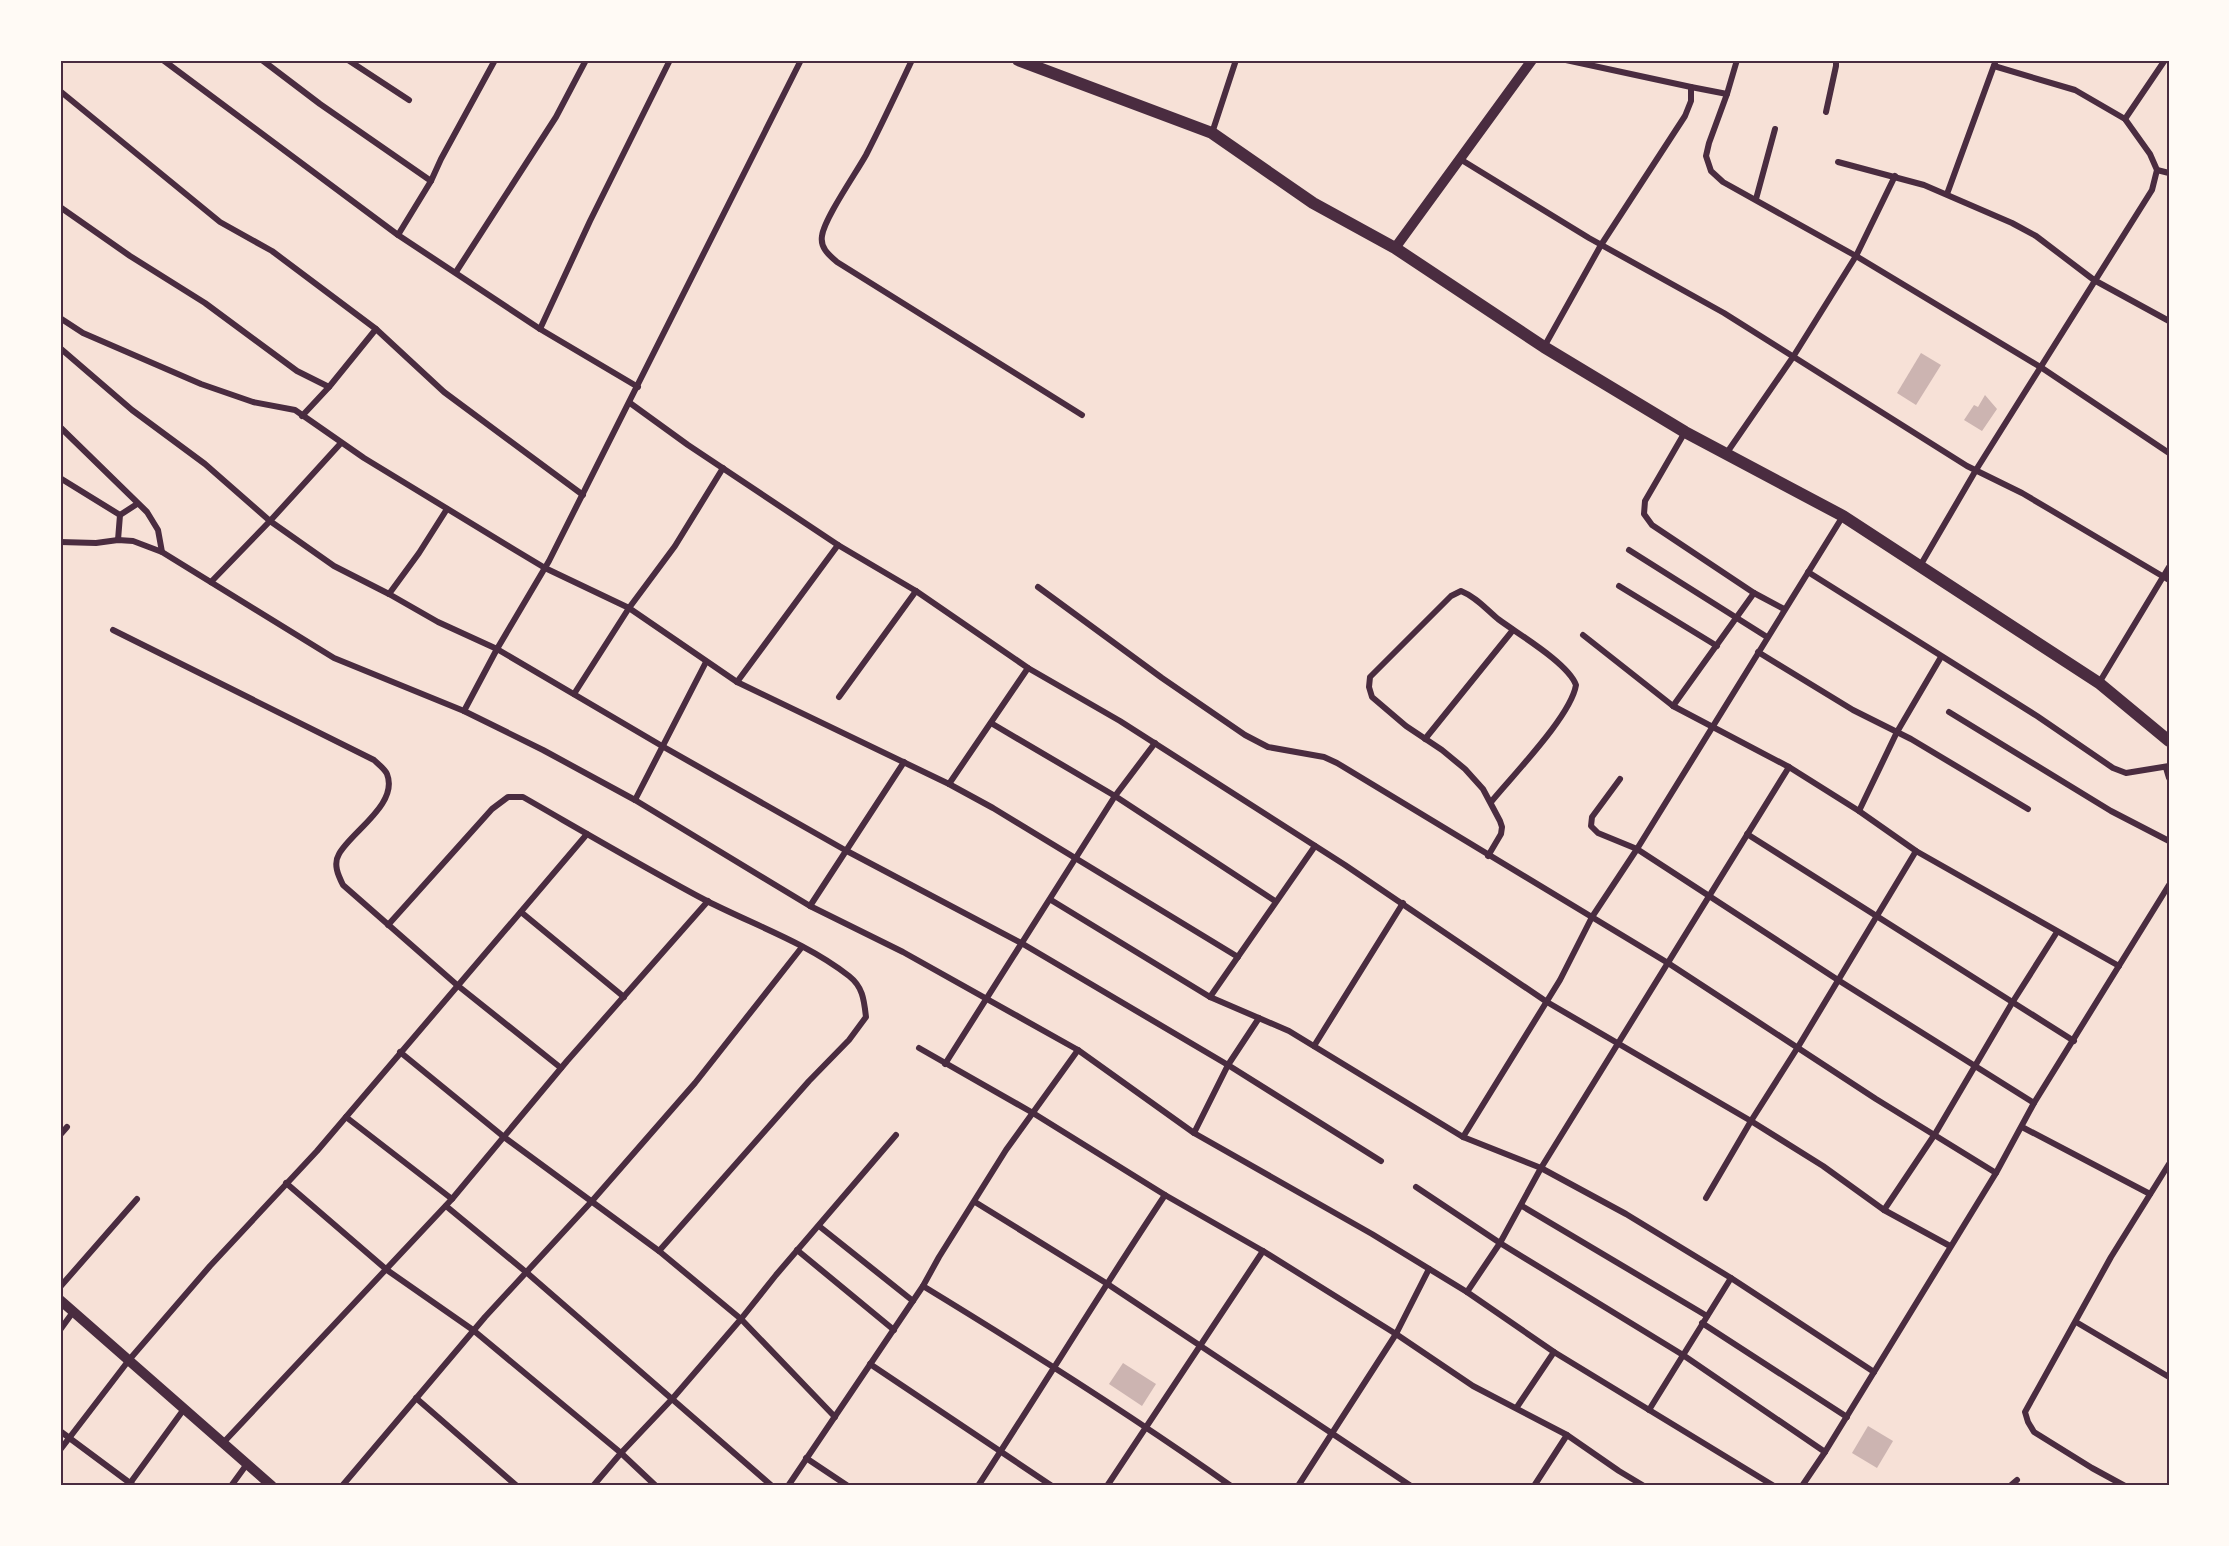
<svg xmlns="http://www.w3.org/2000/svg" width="2229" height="1546" viewBox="0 0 2229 1546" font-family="Overpass,sans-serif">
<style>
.building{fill:#ccb4b1}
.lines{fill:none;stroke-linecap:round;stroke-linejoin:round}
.minor{stroke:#4a2c40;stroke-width:6}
.tertiary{stroke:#4a2c40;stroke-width:10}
.secondary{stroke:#4a2c40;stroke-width:12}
.neatline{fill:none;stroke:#4a2c40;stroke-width:2}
</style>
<rect width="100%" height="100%" fill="#f7e1d7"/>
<!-- building -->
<g class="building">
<polygon points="1921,353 1941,365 1916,405 1897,393"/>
<polygon points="1985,395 1997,409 1982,431 1964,420 1974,405 1978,407"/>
<polygon points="1123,1363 1156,1384 1142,1406 1109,1384"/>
<polygon points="1868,1426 1893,1441 1877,1468 1852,1453"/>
</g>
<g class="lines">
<!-- minor -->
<g class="minor">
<polyline points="163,60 398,235 540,329 638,387"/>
<polyline points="262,60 320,104 431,181"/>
<polyline points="348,60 409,100"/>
<path d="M912,60C897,92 882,124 866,155C856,173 824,219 822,236C820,248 829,255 837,262L1082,415"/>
<polyline points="1737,60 1727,94 1709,143 1706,156 1711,171 1723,182 1856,256 2042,368 2169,453"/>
<polyline points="1691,87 1727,94"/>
<polyline points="60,91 220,222 272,251 376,329 444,392 583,495"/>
<polyline points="1826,112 1836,66 1836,60"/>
<polyline points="2125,119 2165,60"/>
<polyline points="1212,133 1236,60"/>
<polyline points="1460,159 1589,238 1724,313 1967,466 2022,493 2169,580"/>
<polyline points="1838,162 1924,185 2012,223 2036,236 2094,280 2169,321"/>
<polyline points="2157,170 2169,173"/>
<polyline points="1947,194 1996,60"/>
<polyline points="1756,199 1775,129"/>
<polyline points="60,207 130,256 205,303 297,371 329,387"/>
<polyline points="398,235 431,181 441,159 495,60"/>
<polyline points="456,272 556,117 586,60"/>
<polyline points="60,318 83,333 201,384 253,402 295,410 364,458 515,550 545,568 629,608 737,682 949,784 1028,668"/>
<polyline points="540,329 590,221 670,60"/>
<polyline points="1544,347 1601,245 1685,116 1691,101 1691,87 1566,60"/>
<polyline points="60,348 132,410 205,464 270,521 334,566 389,594"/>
<polyline points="630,403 688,445 838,545 916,591 1028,668 1120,721 1345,865 1547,1002 1751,1121 1823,1166 1884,1210 1950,1246"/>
<polyline points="302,416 329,387 376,329"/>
<polyline points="60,427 147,512 158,530 162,552"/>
<polyline points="1685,432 1645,501 1644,514 1652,525 1754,593 1784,609"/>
<polyline points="1726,454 1793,357 1856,256 1895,176"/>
<polyline points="60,478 120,515"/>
<polyline points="447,509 419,553 389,594 438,622 497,649 662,746 845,850 1023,944 1228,1065 1381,1161"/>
<polyline points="118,540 120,515 137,504"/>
<polyline points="60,542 96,543 118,540 133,541 162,552 334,658 464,711 543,750 635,800 810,906 903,952 1078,1050 1194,1133 1372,1234 1467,1292 1554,1352 1774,1486"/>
<polyline points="1629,550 1767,637"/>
<polyline points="1920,566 1976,470 2152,190 2157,170 2150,154 2125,119 2075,90 1994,66"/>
<polyline points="1808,572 2037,716 2113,768 2126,773 2169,766"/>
<polyline points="211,582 270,521 341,443"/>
<polyline points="1619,586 1717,646"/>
<polyline points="1038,587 1162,678 1245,735 1268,747 1324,757 1337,763 1668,963 1876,1099 1996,1173"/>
<path d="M113,630L374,760C378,764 385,769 387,774C399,804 351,832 339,854C333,864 338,875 343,885L457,985L561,1068"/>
<polyline points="1583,635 1673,706 1789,767 1859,811 1916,851 2119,966"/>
<polyline points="1758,652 1853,710 1911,739 2028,809"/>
<polyline points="737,682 838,545"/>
<polyline points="2099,683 2169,567"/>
<polyline points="574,694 629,608 675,546 723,468"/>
<polyline points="839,697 916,591"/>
<polyline points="1673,706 1754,593"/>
<polyline points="464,711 497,649 549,561 801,60"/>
<polyline points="1949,712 2111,811 2169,841"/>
<polyline points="991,723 1115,796 1275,901"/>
<polyline points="1425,739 1513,630"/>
<polyline points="2166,768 2169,778"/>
<polyline points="1620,779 1592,817 1591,826 1598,833 1637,849 1838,980 2034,1103"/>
<polyline points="949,784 993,808 1238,957"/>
<polyline points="635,800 706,662"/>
<polyline points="1859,811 1897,732 1941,657"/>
<polyline points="1747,834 2074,1041"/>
<path d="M1488,856L1501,834L1502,827L1500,821L1483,789L1465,769L1442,750L1406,726L1372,697L1369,687L1370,677L1451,596L1461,591C1476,597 1486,609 1498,619C1518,634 1568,663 1576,685C1571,716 1513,775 1491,802"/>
<polyline points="1051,900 1210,997 1289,1031 1463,1137 1541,1168 1626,1214 1731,1278 1874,1372"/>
<polyline points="810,906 904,762"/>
<polyline points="521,912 624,997"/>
<path d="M388,925L492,809L508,797H523C584,832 645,868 707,901C754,925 807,943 849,976C863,987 864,1000 866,1017L849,1040L809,1081L659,1251"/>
<polyline points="1210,997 1315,846"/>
<polyline points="1314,1046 1403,903"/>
<polyline points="919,1048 1033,1113 1165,1195 1263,1251 1396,1334 1473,1386 1567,1435 1619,1471 1644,1486"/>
<polyline points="400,1052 504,1137 659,1251 741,1319 835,1417"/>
<polyline points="945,1064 1115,796 1155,743"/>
<polyline points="346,1117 452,1199"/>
<polyline points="2022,1127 2150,1194"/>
<polyline points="1194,1133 1228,1065 1259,1018"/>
<polyline points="60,1135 67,1127"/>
<polyline points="1463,1137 1560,980 1592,917 1637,849 1843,516"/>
<polyline points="286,1183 387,1270 473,1330 621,1453 656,1486"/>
<polyline points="1416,1187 1500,1243 1683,1355 1825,1452"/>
<polyline points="1706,1198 1751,1121 1798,1047 1916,851"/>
<polyline points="975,1202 1106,1283 1411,1486"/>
<polyline points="446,1206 526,1272 772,1486"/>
<polyline points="1522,1206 1707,1316"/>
<polyline points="1884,1210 1935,1134 2012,1003 2057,932"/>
<polyline points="819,1226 913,1301"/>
<polyline points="797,1250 894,1330"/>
<path d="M923,1286C1028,1350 1131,1415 1231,1486"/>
<polyline points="60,1287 137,1199"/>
<polyline points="1467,1292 1500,1243 1541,1168 1789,767"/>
<polyline points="2076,1322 2169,1377"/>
<polyline points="1702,1323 1847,1417"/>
<polyline points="60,1330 73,1312"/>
<polyline points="870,1364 1052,1486"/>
<polyline points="416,1398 517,1486"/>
<polyline points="1517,1407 1554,1352"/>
<polyline points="1649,1410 1731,1278"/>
<polyline points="60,1431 134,1486"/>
<polyline points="223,1443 452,1199 567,1061 708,901"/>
<polyline points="60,1450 129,1360 210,1266 317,1151 587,834"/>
<polyline points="806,1458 848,1486"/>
<polyline points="128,1486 184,1409"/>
<polyline points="231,1486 247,1464"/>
<polyline points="342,1486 485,1317 592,1201 695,1083 802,947"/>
<polyline points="593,1486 621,1453 673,1398 741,1319 776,1275 896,1135"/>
<polyline points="788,1486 923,1286 939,1257 1006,1150 1078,1050"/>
<path d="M978,1486C1041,1390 1101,1291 1165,1195"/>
<polyline points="1107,1486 1263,1251"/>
<polyline points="1298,1486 1396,1334 1429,1269"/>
<polyline points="1534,1486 1567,1435"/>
<polyline points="1802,1486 1825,1452 1996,1173 2034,1103 2169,885"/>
<polyline points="2010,1486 2017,1480"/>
<polyline points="2125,1486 2092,1468 2034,1432 2028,1422 2025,1412 2111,1257 2169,1164"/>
</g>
<!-- tertiary -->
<g class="tertiary">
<polyline points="1395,248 1532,60"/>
<polyline points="60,1300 272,1486"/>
</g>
<!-- secondary -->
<polyline class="secondary" points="1018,60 1212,133 1313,203 1395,248 1544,347 1685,432 1843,516 2099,683 2169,741"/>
</g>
<!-- border -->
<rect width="2229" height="1546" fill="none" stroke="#fffaf5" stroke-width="123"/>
<rect x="62" y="62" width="2106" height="1422" class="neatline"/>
</svg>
